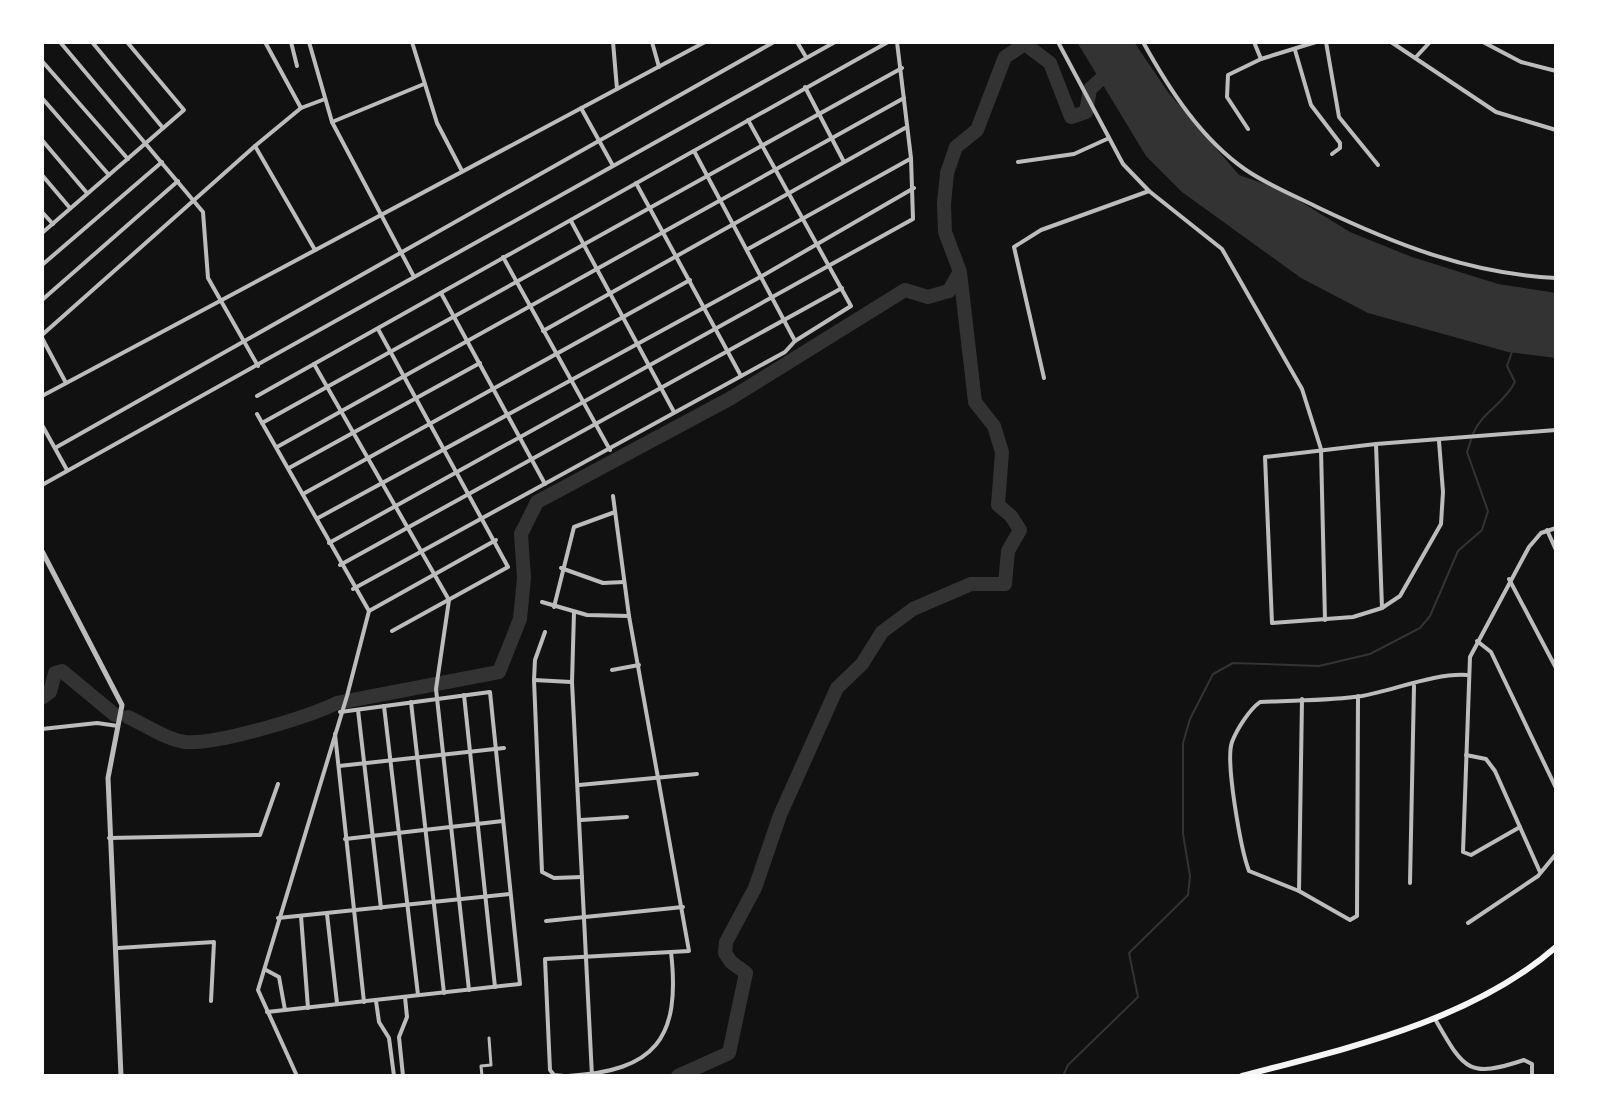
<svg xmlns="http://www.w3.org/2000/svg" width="1598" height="1118" viewBox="0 0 1598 1118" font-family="Inter,sans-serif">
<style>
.water{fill:#333}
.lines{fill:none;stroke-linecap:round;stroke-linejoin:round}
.stream{stroke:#333;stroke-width:2}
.river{stroke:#333;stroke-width:14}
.pedestrian{stroke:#bcbcbc;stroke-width:3}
.minor{stroke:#bcbcbc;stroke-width:4}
.tertiary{stroke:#bcbcbc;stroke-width:5}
.secondary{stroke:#f5f5f5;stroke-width:6}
</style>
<rect width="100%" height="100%" fill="#111"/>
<!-- water -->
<polygon class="water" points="1077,42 1134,42 1168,92 1239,175 1282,190 1350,232 1412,257 1498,284 1556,293 1556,358 1508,352 1368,313 1301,278 1182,192 1146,156"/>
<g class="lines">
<!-- stream -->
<g class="stream">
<path d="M1473,434C1481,413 1504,404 1515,382L1507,366L1512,352"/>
<polyline points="1063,1076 1068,1065 1138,997 1129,953 1188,895 1190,876 1183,834 1183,743 1190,719 1213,674 1233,663 1319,666 1370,654 1420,628 1430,616 1458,551 1482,530 1488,511 1467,452 1471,440"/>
</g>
<!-- river -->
<g class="river">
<polyline points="42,698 50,692 55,673 62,671 115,715"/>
<path d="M128,717C144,724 167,740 185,742C217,745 308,717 337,703L499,672L520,619L524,578L521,534L537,502L731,398L905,290L928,297L949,291L959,273"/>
<polyline points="678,1076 729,1053 746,973 731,962 725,953 726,942 755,888 780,815 837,688 862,664 882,632 913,609 971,584 1005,584 1008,551 1020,530 1011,516 998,505 1002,452 994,426 975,402 960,272 945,232 944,204 947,173 956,147 977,130 1005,57 1025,44 1050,63 1071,117 1086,112 1090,89 1112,69"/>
</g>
<!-- pedestrian -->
<polyline class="pedestrian" points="482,1076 481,1066 491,1065 489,1038"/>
<!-- minor -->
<g class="minor">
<polyline points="60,42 203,212 208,278 258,366"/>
<polyline points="92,42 163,128"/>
<polyline points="265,42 301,108"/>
<polyline points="291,42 297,66"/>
<polyline points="309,42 332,122 413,275"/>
<polyline points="412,42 437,123 462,171"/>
<polyline points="613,42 617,89"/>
<polyline points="652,42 659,67"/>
<polyline points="797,42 806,57"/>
<polyline points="1058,42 1123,164 1149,191 1222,249 1302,389 1321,449 1325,620"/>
<path d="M1143,42C1169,89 1201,139 1246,170C1268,185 1293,195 1317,207C1394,244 1470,274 1556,278"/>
<polyline points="1254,42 1261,59"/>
<polyline points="1326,42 1339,117 1378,165"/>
<polyline points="1391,42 1496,112 1556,130"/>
<polyline points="1483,42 1521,62 1556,71"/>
<polyline points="1295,50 1311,105 1340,143 1340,148 1332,154"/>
<polyline points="1416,57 1430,42"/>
<polyline points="42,61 128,159"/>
<polyline points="805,87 844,162"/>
<polyline points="42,98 109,175"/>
<polyline points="581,108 612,164"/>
<polyline points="332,122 424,84"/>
<polyline points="1248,129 1227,97 1228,75 1261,59 1316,42"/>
<polyline points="42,140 87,193"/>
<polyline points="255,146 315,250"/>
<polyline points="694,151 795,341"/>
<polyline points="1018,162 1074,154 1107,139"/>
<polyline points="42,175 70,208"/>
<polyline points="636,183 741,376"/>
<polyline points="42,212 53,224"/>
<polyline points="571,221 674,412"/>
<polyline points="42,233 184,110 127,42"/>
<polyline points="748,249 910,159"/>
<polyline points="503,257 610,450"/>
<polyline points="42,265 162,162"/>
<polyline points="441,293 545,484"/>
<polyline points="42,300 178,181"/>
<polyline points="378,329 508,567 392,631"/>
<polyline points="543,331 905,128"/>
<polyline points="42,335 255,146 301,108 325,99"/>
<polyline points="42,338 66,383"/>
<polyline points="314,364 449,600 436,689 469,990"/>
<polyline points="1044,378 1014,247 1041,230 1149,191"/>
<polyline points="42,396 705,42"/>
<polyline points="257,396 888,42"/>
<polyline points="257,414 369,611 347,696 258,990 297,1076"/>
<polyline points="262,423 902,68"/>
<polyline points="42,425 67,470"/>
<polyline points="1439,441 1443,492 1441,524 1400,596 1382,608 1353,617 1272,623 1265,457 1376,444 1556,430"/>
<polyline points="1376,444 1382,608"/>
<polyline points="277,447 904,98"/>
<polyline points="55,448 774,42"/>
<polyline points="289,468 480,363"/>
<polyline points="42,485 835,42"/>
<polyline points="303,494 690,280"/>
<polyline points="318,518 762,276 914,188"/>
<polyline points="1547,530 1556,550"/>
<polyline points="329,543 913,219 911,158 897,42"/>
<polyline points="340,565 842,288"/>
<polyline points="561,568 603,583 624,582"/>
<polyline points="1509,579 1556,668"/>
<polyline points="353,589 785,352 795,341 851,306 748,120"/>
<polyline points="542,602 587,615 629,616"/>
<polyline points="554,607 574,527 615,512"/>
<polyline points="369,611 496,540"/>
<polyline points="574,612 572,682 592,1076"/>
<polyline points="545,632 535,660 534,680 542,872 554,878 582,877"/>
<polyline points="1477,641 1491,652 1556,788"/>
<polyline points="612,670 639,665"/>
<polyline points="534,680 571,682"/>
<polyline points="464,695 495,987"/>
<path d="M1358,696L1357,916L1350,920L1299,891L1249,871C1241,850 1225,761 1232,742C1237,729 1249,710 1260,702C1294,700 1329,701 1362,696C1395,690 1435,673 1467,675"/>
<polyline points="411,702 444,993"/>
<polyline points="384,706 418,995"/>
<polyline points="358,710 381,908"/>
<polyline points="42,729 97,723 118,726"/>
<polyline points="335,734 364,1002"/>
<polyline points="1466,755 1486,759 1495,771 1540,872"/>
<polyline points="339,766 504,748"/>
<polyline points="579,785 697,774"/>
<polyline points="581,820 627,817"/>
<polyline points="1520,827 1471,855 1463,852 1470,657 1529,547 1541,533 1556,528"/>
<polyline points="109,838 260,835 278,784"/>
<polyline points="345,839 503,821"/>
<polyline points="1410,883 1414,686"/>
<polyline points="1299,891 1302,699"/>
<polyline points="327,914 337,1003"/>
<polyline points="301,916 308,1008"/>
<polyline points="278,918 510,894"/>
<polyline points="546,921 683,907"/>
<polyline points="1468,923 1538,876 1556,854"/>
<polyline points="118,948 214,942 211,1001"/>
<polyline points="266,970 279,977 285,1010"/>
<polyline points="376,1001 379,1022 389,1038 394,1076"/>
<polyline points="267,1012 520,984 490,692 340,712"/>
<path d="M1435,1019C1464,1069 1467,1079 1524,1060L1532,1064V1076"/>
<polyline points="403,1076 399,1037 407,1017 405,997"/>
<polyline points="564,1076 554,1075 550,1070 545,959 689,951 629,616 613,496"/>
<path d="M568,1076C655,1071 681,1039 671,952"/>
</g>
<!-- tertiary -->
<polyline class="tertiary" points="42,551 122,705 108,778 121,1076"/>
<!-- secondary -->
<path class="secondary" d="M1242,1076C1348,1048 1471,1021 1556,947"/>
</g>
<!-- border -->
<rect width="1598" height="1118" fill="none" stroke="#ffffff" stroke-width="88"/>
</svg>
